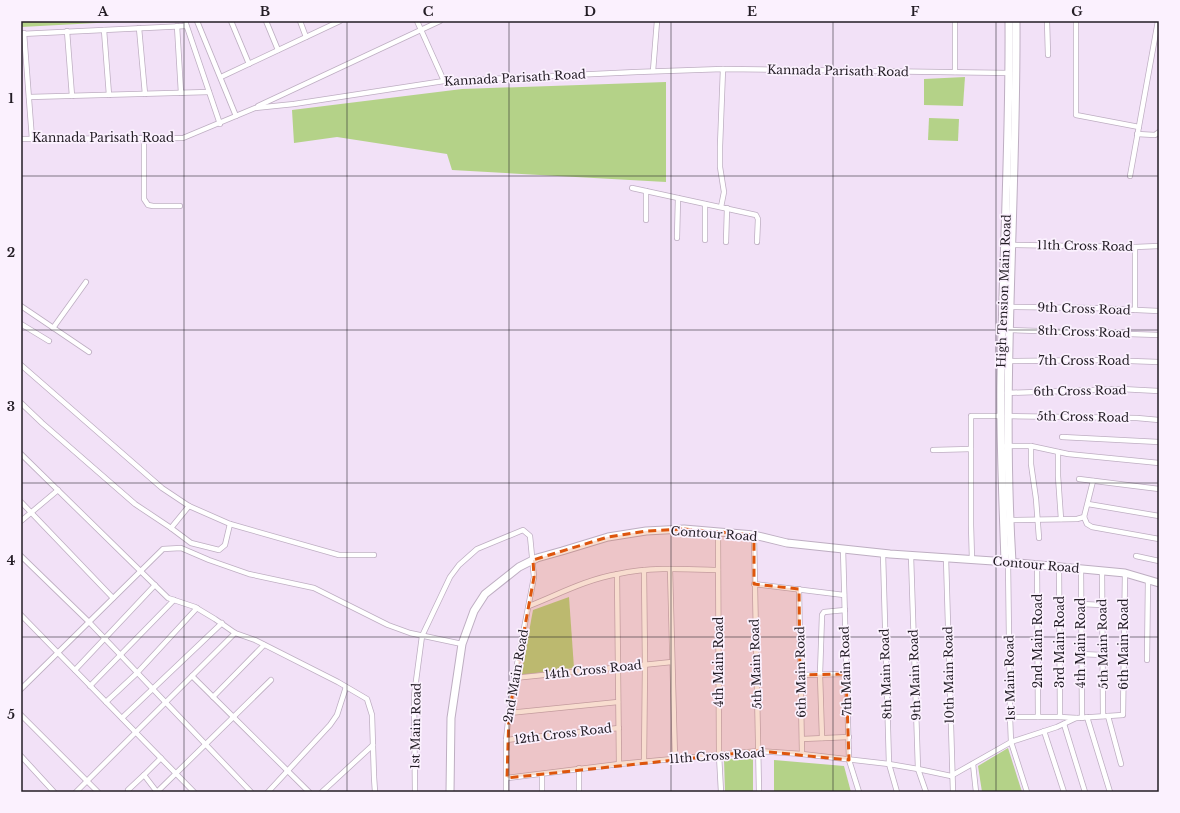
<svg xmlns="http://www.w3.org/2000/svg" width="1180" height="813" viewBox="0 0 1180 813" font-family="'Libre Baskerville',serif">
<style>
.green{fill:#b4d288}
.lines{fill:none;stroke-linecap:round;stroke-linejoin:round}
.street-casing{stroke:#beaec2;stroke-width:6}
.secondary-casing{stroke:#beaec2;stroke-width:9}
.street{stroke:#fff;stroke-width:4.5}
.secondary{stroke:#fff;stroke-width:7}
.marked{fill:#de560d;fill-opacity:0.2;stroke:#de560d;stroke-width:3;stroke-dasharray:8 5;stroke-linejoin:round}
.grid{fill:none;stroke:#231d25;stroke-width:1;stroke-opacity:0.55}
.labels{text-anchor:middle;stroke-width:3.5;stroke-linejoin:round;paint-order:stroke}
.street-label{font-size:12px;fill:#231d25;stroke:#fbf1fe}
.neatline{fill:none;stroke:#231d25;stroke-width:1.5}
.grid-label{font-size:13px;text-anchor:middle;font-weight:bold;fill:#231d25}
</style>
<rect width="100%" height="100%" fill="#f2e1f7"/>
<!-- green -->
<g class="green">
<polygon points="21,21 134,21 21,27"/>
<polygon points="965,77 963,106 924,105 924,79"/>
<polygon points="666,82 666,182 452,170 447,154 337,137 294,143 292,110 462,89"/>
<polygon points="929,118 959,119 958,141 928,140"/>
<polygon points="569,597 574,668 521,675 533,610"/>
<polygon points="1008,748 1022,792 982,792 978,766"/>
<polygon points="753,758 753,792 725,792 724,759"/>
<polygon points="774,760 844,766 851,792 774,792"/>
</g>
<g class="lines">
<defs>
<g id="street">
<polyline points="185,21 220,124"/>
<polyline points="197,21 236,116"/>
<polyline points="231,21 249,64"/>
<polyline points="266,21 278,50"/>
<polyline points="300,21 306,37"/>
<polyline points="417,21 444,81"/>
<polyline points="1047,21 1048,55"/>
<polyline points="1076,21 1076,115 1139,127"/>
<polyline points="177,26 181,93"/>
<polyline points="139,28 145,94"/>
<polyline points="104,30 109,95"/>
<polyline points="67,31 72,96"/>
<polyline points="24,33 32,139"/>
<polyline points="21,34 186,26"/>
<polyline points="653,71 657,21"/>
<polyline points="955,72 955,21"/>
<polyline points="221,77 340,21"/>
<polyline points="29,97 209,92"/>
<polyline points="258,106 440,21"/>
<polyline points="1137,134 1155,135 1159,132"/>
<polyline points="144,138 144,199 148,205 153,206 180,206"/>
<polyline points="21,139 183,138 255,108 294,104 444,81 637,72 723,69 1010,73"/>
<polyline points="1130,176 1158,21"/>
<polyline points="632,188 756,215 758,219 757,242"/>
<polyline points="721,207 724,192 720,167 720,146 723,69"/>
<polyline points="646,220 646,191"/>
<polyline points="677,238 678,198"/>
<polyline points="705,240 705,204"/>
<polyline points="726,242 727,208"/>
<polyline points="1012,245 1135,247 1159,246"/>
<polyline points="21,306 89,352"/>
<polyline points="1010,307 1093,308 1159,311"/>
<polyline points="1135,310 1135,247"/>
<polyline points="21,324 49,341"/>
<polyline points="53,328 86,282"/>
<polyline points="1009,330 1159,335"/>
<polyline points="1008,361 1102,360 1159,362"/>
<polyline points="21,365 162,488 189,506 230,524 339,555 374,555"/>
<polyline points="1007,393 1121,389 1159,391"/>
<polyline points="21,403 42,423 135,504 171,528 191,543 219,550 225,545 230,524"/>
<polyline points="1007,416 1137,418 1159,420"/>
<polyline points="1062,437 1159,442"/>
<polyline points="1006,446 1031,446 1068,454 1159,463"/>
<polyline points="1031,446 1031,464 1036,499 1039,538"/>
<polyline points="933,450 971,449"/>
<polyline points="1058,452 1058,476 1061,519"/>
<polyline points="21,454 168,598 195,607 215,619 235,633 255,640 338,682 367,699 372,715 374,777 375,792"/>
<polyline points="1079,479 1159,489"/>
<polyline points="21,502 113,598"/>
<polyline points="1088,504 1159,516"/>
<polyline points="1084,517 1087,524 1092,527 1159,539"/>
<polyline points="1010,520 1077,519 1084,517 1093,481"/>
<polyline points="21,521 58,490"/>
<polyline points="171,528 189,506"/>
<polyline points="718,532 719,755 721,792"/>
<polyline points="754,535 759,792"/>
<polyline points="843,549 849,760 859,792"/>
<polyline points="883,554 889,764 897,792"/>
<polyline points="21,556 89,622 251,792"/>
<polyline points="911,556 918,769 926,792"/>
<polyline points="1136,556 1159,561"/>
<polyline points="946,558 953,792"/>
<polyline points="972,560 971,525 971,416 1001,416"/>
<polyline points="1008,562 1010,717 1011,742 1027,792"/>
<polyline points="1037,565 1038,717"/>
<polyline points="1059,567 1060,717"/>
<polyline points="670,569 675,759"/>
<polyline points="1081,569 1082,718"/>
<polyline points="1102,571 1103,716"/>
<polyline points="617,574 619,764"/>
<polyline points="754,584 844,595"/>
<polyline points="799,589 802,754"/>
<polyline points="1081,604 1102,605"/>
<path d="M529,606C557,595 587,579 618,574C651,567 684,569 718,570"/>
<polyline points="21,615 194,792"/>
<polyline points="1080,654 1103,655"/>
<polyline points="1147,660 1148,580"/>
<polyline points="75,670 155,585"/>
<polyline points="800,675 846,674"/>
<polyline points="192,676 309,792"/>
<polyline points="514,678 672,662"/>
<polyline points="90,686 174,600"/>
<polyline points="21,689 163,549 181,548 209,560 249,574 314,588 388,625 410,633 462,644"/>
<polyline points="213,697 264,645"/>
<polyline points="106,702 137,673 197,608"/>
<polyline points="509,713 618,702"/>
<polyline points="21,715 98,792"/>
<polyline points="1108,716 1121,764"/>
<polyline points="1010,717 1060,717 1077,718 1123,715 1125,573"/>
<polyline points="1087,717 1110,792"/>
<polyline points="122,718 222,623"/>
<polyline points="1064,724 1085,792"/>
<polyline points="1044,731 1064,792"/>
<polyline points="822,738 820,674 822,615 824,612 845,610"/>
<polyline points="802,739 849,737"/>
<polyline points="506,740 619,728"/>
<polyline points="21,756 54,792"/>
<polyline points="644,762 645,665 644,570"/>
<polyline points="973,764 976,792"/>
<polyline points="542,774 542,792"/>
<polyline points="144,775 161,758"/>
<polyline points="951,776 1011,742 1057,727 1076,718"/>
<polyline points="507,778 619,764 759,751 802,754 889,764 918,769 951,776"/>
<polyline points="128,790 144,775 157,792"/>
<polyline points="76,792 235,633"/>
<polyline points="157,792 271,680"/>
<polyline points="268,792 330,725 337,715 346,687"/>
<polyline points="322,792 373,745"/>
<polyline points="415,792 414,696 422,636 450,577 459,565 477,549 523,530 530,536 534,577 513,685 509,713 506,740 506,792"/>
<polyline points="579,792 579,768"/>
</g>
<g id="secondary">
<path d="M1005,562C1003,501 1000,439 1001,378C1003,259 1010,140 1009,21"/>
<path d="M1012,562C1001,382 1017,202 1016,21"/>
<polyline points="450,792 451,718 462,644 474,611 485,594 519,567 537,558 562,551 608,537 646,531 684,529 754,535 787,543 890,554 1008,562 1125,573 1159,583"/>
</g>
</defs>
<!-- street casing -->
<use href="#street" class="street-casing"/>
<!-- secondary casing -->
<use href="#secondary" class="secondary-casing"/>
<!-- street -->
<use href="#street" class="street"/>
<!-- secondary -->
<use href="#secondary" class="secondary"/>
</g>
<!-- marked area -->
<path class="marked" d="M684,529L754,535V584L799,589L800,675L846,674L849,760L759,751L507,778L509,713L534,577L533,560L608,537L646,531Z"/>
<!-- grid -->
<path class="grid" d="M184,21V792M347,21V792M509,21V792M671,21V792M833,21V792M996,21V792M21,176H1159M21,330H1159M21,483H1159M21,637H1159"/>
<g class="labels">
<!-- street labels -->
<g class="street-label">
<text transform="translate(838 71) rotate(1)" y="4">Kannada Parisath Road</text>
<text transform="translate(515 78) rotate(-3)" y="4">Kannada Parisath Road</text>
<text x="103" y="142">Kannada Parisath Road</text>
<text transform="translate(1085 246) rotate(1)" y="4">11th Cross Road</text>
<text transform="translate(1004 291) rotate(-88)" y="4">High Tension Main Road</text>
<text transform="translate(1084 309) rotate(2)" y="4">9th Cross Road</text>
<text transform="translate(1084 332) rotate(2)" y="4">8th Cross Road</text>
<text x="1084" y="365">7th Cross Road</text>
<text transform="translate(1080 391) rotate(-1)" y="4">6th Cross Road</text>
<text transform="translate(1083 417) rotate(1)" y="4">5th Cross Road</text>
<text transform="translate(714 534) rotate(4)" y="4">Contour Road</text>
<text transform="translate(1036 565) rotate(5)" y="4">Contour Road</text>
<text transform="translate(1038 641) rotate(-90)" y="4">2nd Main Road</text>
<text transform="translate(1060 642) rotate(-90)" y="4">3rd Main Road</text>
<text transform="translate(1081 643) rotate(-90)" y="4">4th Main Road</text>
<text transform="translate(1103 644) rotate(-91)" y="4">5th Main Road</text>
<text transform="translate(1124 644) rotate(-90)" y="4">6th Main Road</text>
<text transform="translate(719 662) rotate(-90)" y="4">4th Main Road</text>
<text transform="translate(756 664) rotate(-92)" y="4">5th Main Road</text>
<text transform="translate(593 670) rotate(-6)" y="4">14th Cross Road</text>
<text transform="translate(846 671) rotate(-92)" y="4">7th Main Road</text>
<text transform="translate(801 672) rotate(-91)" y="4">6th Main Road</text>
<text transform="translate(886 674) rotate(-92)" y="4">8th Main Road</text>
<text transform="translate(915 675) rotate(-92)" y="4">9th Main Road</text>
<text transform="translate(949 675) rotate(-91)" y="4">10th Main Road</text>
<text transform="translate(516 676) rotate(-80)" y="4">2nd Main Road</text>
<text transform="translate(1010 678) rotate(-91)" y="4">1st Main Road</text>
<text transform="translate(416 726) rotate(-89)" y="4">1st Main Road</text>
<text transform="translate(563 734) rotate(-7)" y="4">12th Cross Road</text>
<text transform="translate(717 756) rotate(-4)" y="4">11th Cross Road</text>
</g>
</g>
<!-- border -->
<rect width="1180" height="813" fill="none" stroke="#fbf1fe" stroke-width="44"/>
<rect x="22" y="22" width="1136" height="769" class="neatline"/>
<g class="grid-label">
<text x="103" y="16">A</text>
<text x="265" y="16">B</text>
<text x="428" y="16">C</text>
<text x="590" y="16">D</text>
<text x="752" y="16">E</text>
<text x="915" y="16">F</text>
<text x="1077" y="16">G</text>
<text x="11" y="103">1</text>
<text x="11" y="257">2</text>
<text x="11" y="411">3</text>
<text x="11" y="565">4</text>
<text x="11" y="719">5</text>
</g>
</svg>
